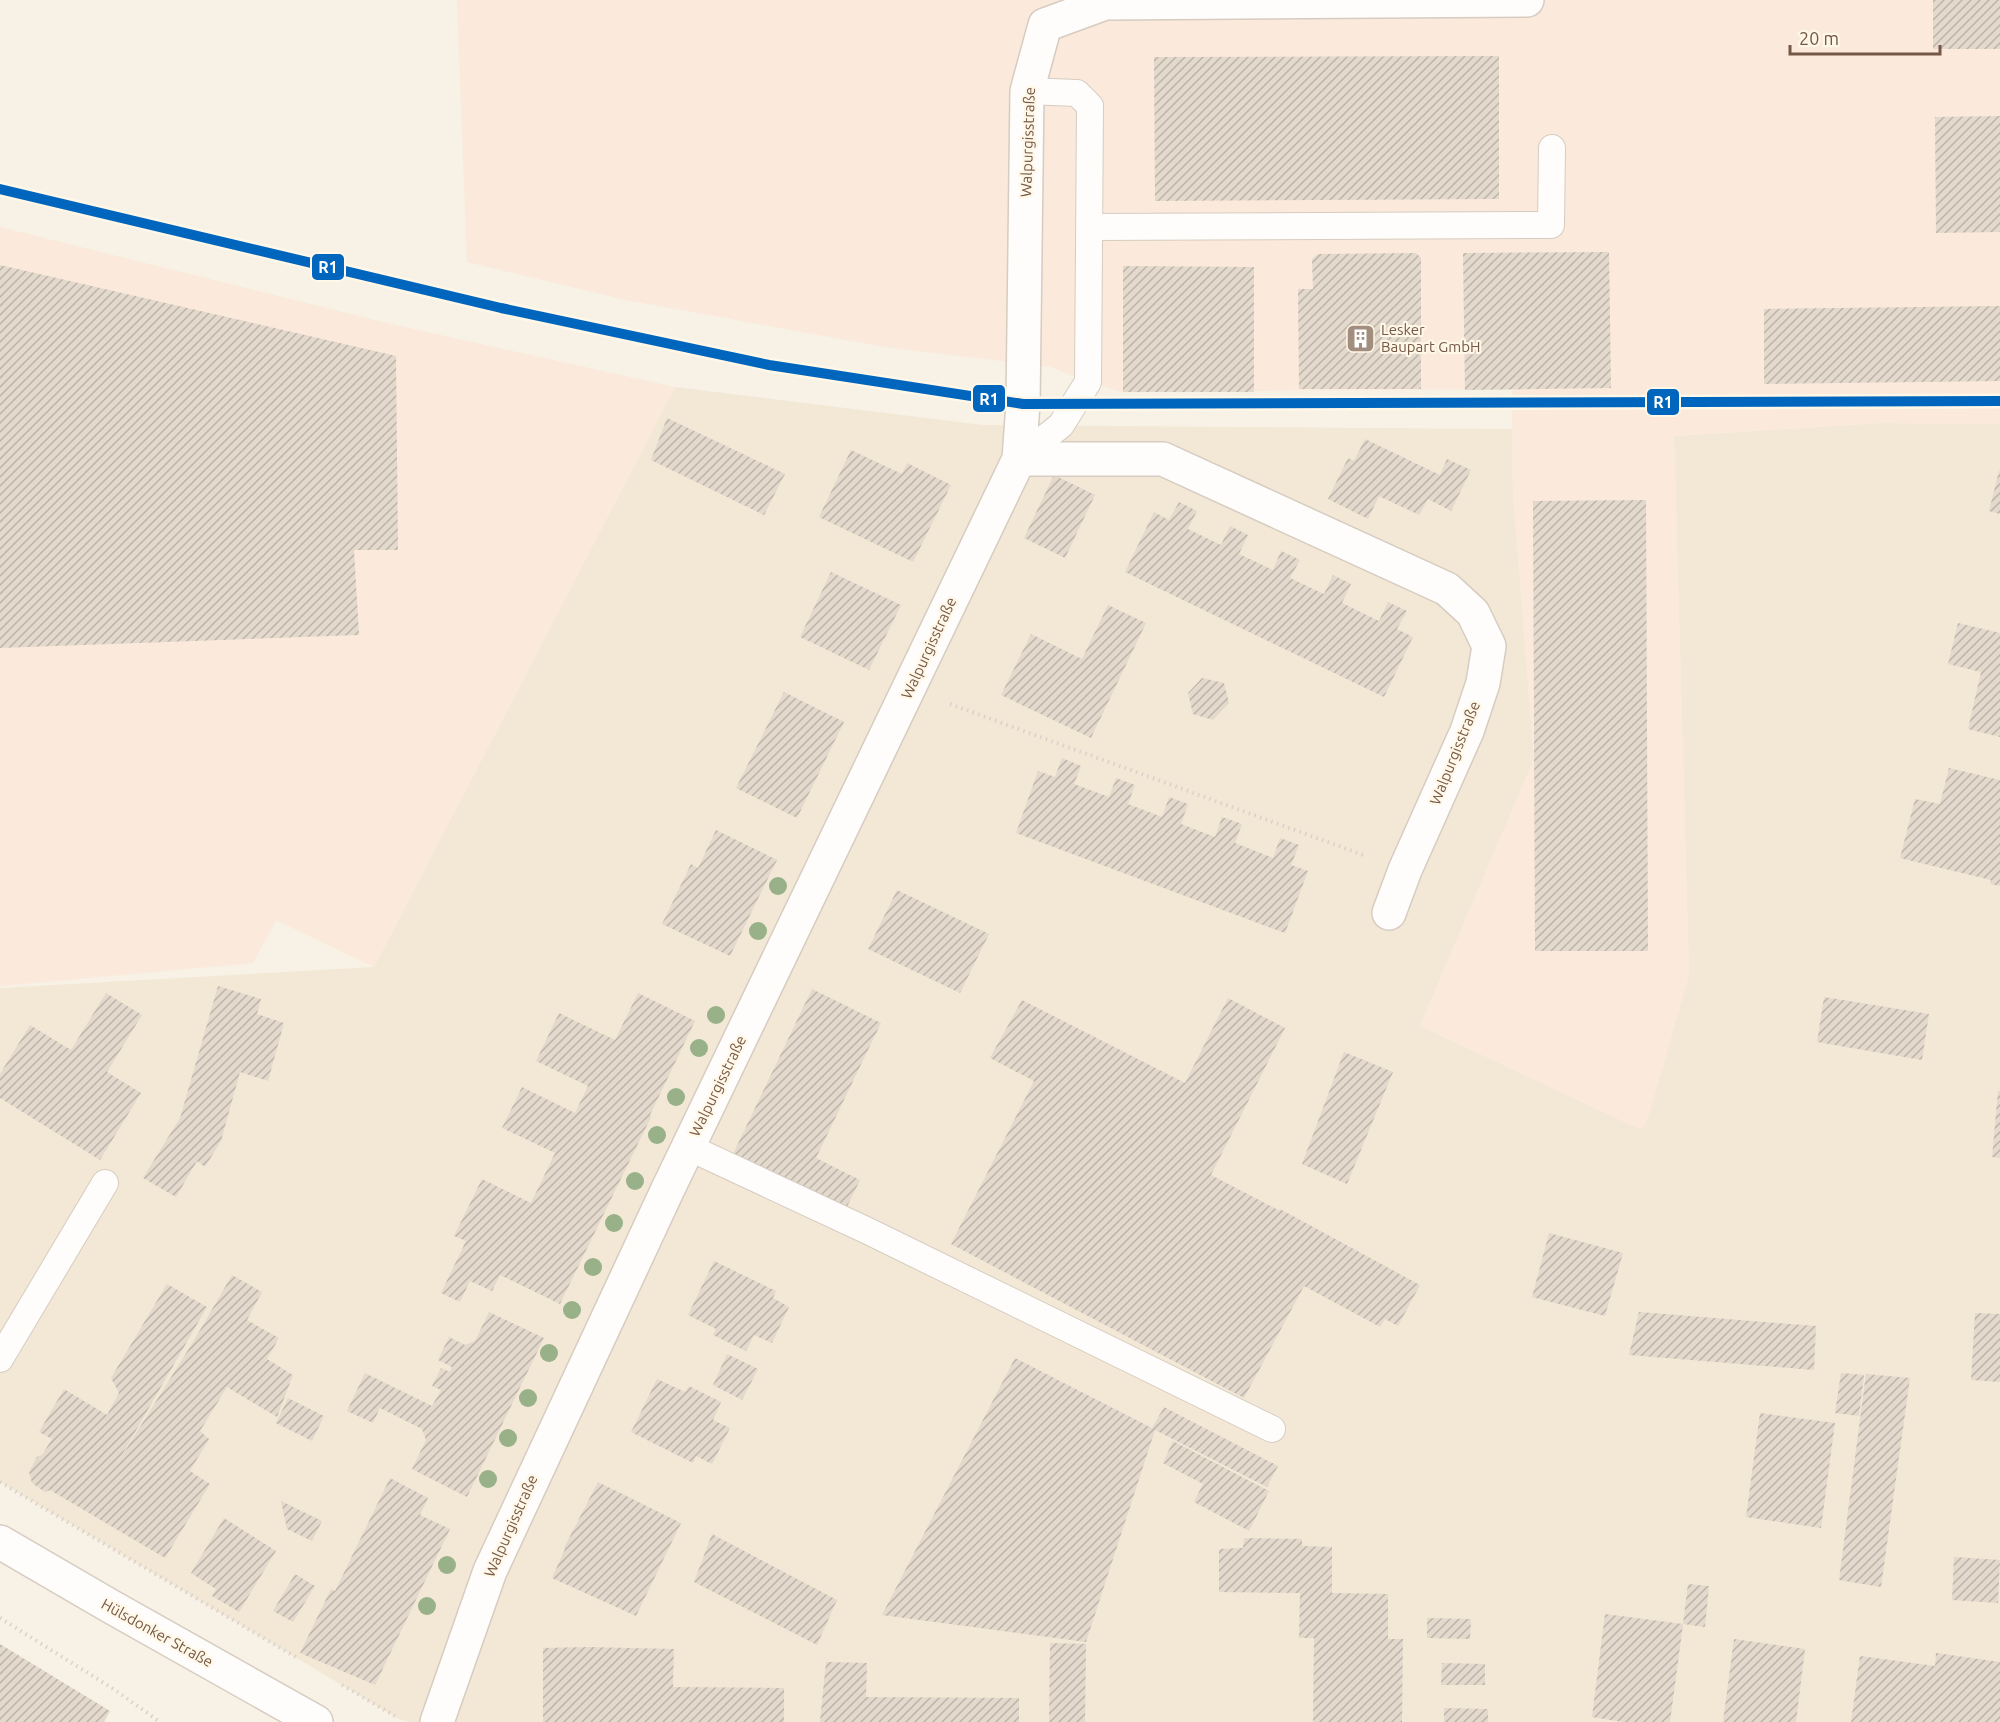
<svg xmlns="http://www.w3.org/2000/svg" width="2000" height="1722" viewBox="0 0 2000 1722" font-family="Ubuntu,sans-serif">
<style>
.residential{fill:#f3e8d5}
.commercial{fill:#fbe9db}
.building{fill:url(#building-hatch)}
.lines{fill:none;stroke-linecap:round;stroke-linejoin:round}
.service-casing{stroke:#d6ccc1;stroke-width:28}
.minor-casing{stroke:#d6ccc1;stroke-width:36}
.tertiary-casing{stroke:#d6ccc1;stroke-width:36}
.path{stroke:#dad1ca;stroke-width:4;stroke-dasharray:1.5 4.5;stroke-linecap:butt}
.service{stroke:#fefdfb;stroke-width:26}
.minor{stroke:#fefdfb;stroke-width:33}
.tertiary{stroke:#fefdfb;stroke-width:33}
.rail-1-casing{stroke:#fff7e7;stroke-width:15}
.rail-1{stroke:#0065bd;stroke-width:10}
.tree{fill:#99b189}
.labels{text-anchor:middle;stroke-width:4.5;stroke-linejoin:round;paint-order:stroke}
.street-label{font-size:15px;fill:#755946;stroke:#fff7e7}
.poi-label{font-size:15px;fill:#755946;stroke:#fff7e7;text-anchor:start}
.line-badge{stroke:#fff7e7;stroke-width:2}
.badge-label{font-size:16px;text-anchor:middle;font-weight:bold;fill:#fff}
</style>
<defs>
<pattern id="building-hatch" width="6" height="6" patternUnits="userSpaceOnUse" patternTransform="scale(1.5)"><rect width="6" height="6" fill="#e3d9cd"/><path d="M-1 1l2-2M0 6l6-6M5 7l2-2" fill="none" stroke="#bdb3a8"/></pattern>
</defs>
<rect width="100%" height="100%" fill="#f7f1e6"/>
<!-- residential -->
<polygon class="residential" points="675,387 983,425 1512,429 1513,492 1534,759 1420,1026 1689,976 1674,436 1879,423 2000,424 2000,1722 409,1722 399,1719 0,1482 0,988 374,967"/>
<!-- commercial -->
<g class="commercial">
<polygon points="457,0 2000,0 2000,424 1879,423 1674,436 1689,976 1648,1119 1641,1130 1420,1026 1534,759 1513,492 1512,389 1123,392 1088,382 1051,367 885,347 626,300 467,262"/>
<polygon points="0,227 391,324 675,387 374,967 276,920 253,963 0,986"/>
</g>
<!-- building -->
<g class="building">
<rect x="1933" y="0" width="67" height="49"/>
<polygon points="1499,56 1499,199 1155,201 1154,57"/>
<polygon points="2000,116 2000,232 1936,233 1935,117"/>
<polygon points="1609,252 1611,388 1465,390 1463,253"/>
<polygon points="1416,253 1421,258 1421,389 1299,389 1298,289 1313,289 1312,259 1318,254"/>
<polygon points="0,265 396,356 398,550 354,550 359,635 0,648"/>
<polygon points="1123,266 1254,267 1254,392 1123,392"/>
<polygon points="2000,306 2000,381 1764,384 1764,309"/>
<polygon points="667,418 785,474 764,515 651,460"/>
<polygon points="1365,439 1440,475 1447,459 1471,470 1451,511 1428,499 1419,515 1379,496 1368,519 1328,499 1348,458 1354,461"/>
<polygon points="851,450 902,474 907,463 951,485 913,562 819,517"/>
<polygon points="1999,471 2000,471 2000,514 1989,511"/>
<polygon points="1054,475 1095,495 1065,558 1024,538"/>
<polygon points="1646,500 1648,951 1535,951 1533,501"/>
<polygon points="1179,502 1197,511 1188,529 1221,545 1230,526 1248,535 1239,554 1273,570 1281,551 1300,560 1290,578 1324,594 1333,575 1351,584 1342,603 1379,621 1388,602 1407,611 1397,629 1413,637 1384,697 1125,572 1154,512 1169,520"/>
<polygon points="831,572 901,605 869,670 800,637"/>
<polygon points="1108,605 1146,623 1091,738 1001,695 1031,634 1082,659"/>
<polygon points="1958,623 2000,633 2000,737 1968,729 1981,672 1948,664"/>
<polygon points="1202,678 1224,683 1229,703 1213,720 1193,714 1188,693"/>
<polygon points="784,692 844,722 797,818 736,788"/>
<polygon points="1062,758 1081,766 1074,784 1109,797 1116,778 1135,785 1128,804 1162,817 1169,797 1188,804 1181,824 1215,837 1222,817 1242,824 1235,843 1273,858 1280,838 1299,845 1291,865 1308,871 1285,933 1016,833 1038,771 1055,777"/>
<polygon points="1949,768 2000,780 2000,886 1990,884 1991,880 1900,858 1915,799 1940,804"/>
<polygon points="716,830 777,860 730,956 662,924 691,864 698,868"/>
<polygon points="897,890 989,934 960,993 868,949"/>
<polygon points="218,986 261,999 257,1014 284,1023 268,1081 240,1072 221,1141 205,1167 197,1161 176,1197 143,1178 180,1118"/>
<polygon points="812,989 881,1023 816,1158 860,1180 845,1211 732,1156"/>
<polygon points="106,993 142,1015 107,1072 141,1093 100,1160 0,1098 0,1074 30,1025 71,1050"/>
<polygon points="638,993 695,1021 650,1115 651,1117 560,1304 500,1275 492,1291 470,1281 460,1302 441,1293 466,1241 454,1236 482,1179 531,1203 555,1153 502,1128 522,1087 575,1113 588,1086 536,1061 559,1013 615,1040"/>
<polygon points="1824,997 1929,1014 1922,1060 1817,1042"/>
<polygon points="1228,998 1285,1028 1211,1175 1280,1211 1280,1209 1420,1285 1398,1326 1385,1319 1380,1327 1304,1286 1244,1398 951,1244 1034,1081 990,1058 1022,1000 1185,1083"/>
<polygon points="1344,1052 1393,1072 1347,1184 1302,1164"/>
<polygon points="1998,1091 2000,1091 2000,1158 1992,1157"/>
<polygon points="1549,1233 1623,1253 1605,1316 1532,1297"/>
<polygon points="714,1261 776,1291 773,1298 789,1307 772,1343 754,1335 746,1351 713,1335 716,1329 688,1315"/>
<polygon points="232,1275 262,1292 247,1320 279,1338 267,1359 293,1375 277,1417 227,1387 200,1431 209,1439 190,1471 210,1484 165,1558 50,1490 45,1492 32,1483 29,1472 37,1457 42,1455 52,1439 39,1432 64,1389 107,1415 119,1393 111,1378 167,1284 207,1307 115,1467 193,1342"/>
<polygon points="489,1312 544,1338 467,1497 412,1469 426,1440 422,1429 380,1408 373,1423 347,1411 365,1373 432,1406 441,1390 432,1386 441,1368 450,1372 452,1367 438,1360 449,1337 465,1345 475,1341"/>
<polygon points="1639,1312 1816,1326 1814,1370 1629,1355"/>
<polygon points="1975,1313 2000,1314 2000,1382 1971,1380"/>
<polygon points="727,1354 758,1369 742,1400 713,1385"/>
<polygon points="1015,1358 1152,1428 1164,1407 1278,1466 1267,1487 1155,1430 1086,1642 882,1615"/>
<polygon points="1841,1373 1864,1375 1859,1416 1835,1413"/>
<polygon points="1866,1374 1910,1378 1881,1587 1839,1580"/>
<polygon points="657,1379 685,1392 689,1386 721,1402 713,1420 730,1428 712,1464 696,1456 693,1463 631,1432"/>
<polygon points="288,1398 324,1416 312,1441 276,1423"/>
<polygon points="1760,1413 1835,1423 1821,1528 1746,1517"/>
<polygon points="1173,1441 1269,1491 1249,1531 1194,1502 1203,1484 1163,1463"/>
<polygon points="390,1478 428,1498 420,1515 450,1529 375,1685 300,1653 331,1589 335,1591"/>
<polygon points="598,1482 681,1523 636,1616 552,1578 565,1549 564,1548"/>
<polygon points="281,1501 322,1521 312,1541 287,1529"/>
<polygon points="224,1518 276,1551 239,1612 212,1596 216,1589 191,1573"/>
<polygon points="712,1534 837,1600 817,1645 694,1582"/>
<polygon points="1244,1538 1302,1539 1302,1546 1332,1547 1332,1593 1388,1594 1388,1639 1403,1639 1402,1722 1313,1722 1314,1638 1299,1638 1300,1593 1219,1592 1219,1549 1243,1548"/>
<polygon points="1954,1557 2000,1560 1998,1603 1952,1600"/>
<polygon points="295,1574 315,1586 293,1622 273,1611"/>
<polygon points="1688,1584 1709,1586 1705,1627 1683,1624"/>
<polygon points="1605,1614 1683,1624 1670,1722 1623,1722 1592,1717"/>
<polygon points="1427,1618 1471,1619 1470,1639 1427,1638"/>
<polygon points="1734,1639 1805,1649 1796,1722 1723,1722"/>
<polygon points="1050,1643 1086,1644 1085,1722 1049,1722"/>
<polygon points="0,1644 110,1711 104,1722 0,1722"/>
<polygon points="588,1647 674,1649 673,1687 784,1688 784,1722 543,1722 543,1648"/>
<polygon points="1936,1653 2000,1662 2000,1722 1851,1722 1860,1656 1935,1666"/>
<polygon points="826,1662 867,1663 866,1697 1019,1698 1019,1722 820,1722"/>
<polygon points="1442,1663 1485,1664 1485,1685 1441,1685"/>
<polygon points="1444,1708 1488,1709 1488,1722 1444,1722"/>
</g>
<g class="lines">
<defs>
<g id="service">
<polyline points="1090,227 1551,225 1552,148"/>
<polyline points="1019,459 1061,425 1088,382 1090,106 1077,93 1027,91"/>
<polyline points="688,1147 868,1231 1272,1429"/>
<polyline points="0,1359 105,1183"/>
</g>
<g id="minor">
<polyline points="1019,459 1163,459 1447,589 1473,613 1489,646 1483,683 1467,731 1405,870 1389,913"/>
<polyline points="437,1722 490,1571 667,1191 1019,459 1023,404 1027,91 1045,25 1105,3 1527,0"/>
</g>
<polyline id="tertiary" points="0,1542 110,1606 316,1722"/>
</defs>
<!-- service casing -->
<use href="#service" class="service-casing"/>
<!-- minor casing -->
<use href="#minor" class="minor-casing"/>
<!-- tertiary casing -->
<use href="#tertiary" class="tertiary-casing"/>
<!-- path -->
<g class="path">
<polyline points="950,704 1366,856"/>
<polyline points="0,1482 299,1659"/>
<polyline points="0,1618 115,1690 160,1722"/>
<polyline points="342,1685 395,1716"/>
</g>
<!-- service -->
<use href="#service" class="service"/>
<!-- minor -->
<use href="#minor" class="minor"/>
<!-- tertiary -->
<use href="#tertiary" class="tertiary"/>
<defs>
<polyline id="rail-1" points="0,189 501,308 769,365 1023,404 2000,401"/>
</defs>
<!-- rail-1 casing -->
<use href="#rail-1" class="rail-1-casing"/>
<!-- rail-1 -->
<use href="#rail-1" class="rail-1"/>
</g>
<!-- trees -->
<g class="tree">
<circle cx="778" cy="886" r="9"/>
<circle cx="758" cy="931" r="9"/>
<circle cx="716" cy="1015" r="9"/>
<circle cx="699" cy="1048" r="9"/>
<circle cx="676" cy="1097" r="9"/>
<circle cx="657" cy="1135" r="9"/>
<circle cx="635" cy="1181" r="9"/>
<circle cx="614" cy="1223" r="9"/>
<circle cx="593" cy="1267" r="9"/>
<circle cx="572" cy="1310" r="9"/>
<circle cx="549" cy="1353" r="9"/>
<circle cx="528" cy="1398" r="9"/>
<circle cx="508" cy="1438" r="9"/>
<circle cx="488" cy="1479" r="9"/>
<circle cx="447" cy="1565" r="9"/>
<circle cx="427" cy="1606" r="9"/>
</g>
<!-- icons -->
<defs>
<symbol id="building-square" viewBox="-11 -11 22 22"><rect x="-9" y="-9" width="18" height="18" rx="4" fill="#a28e7e" stroke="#fff7e7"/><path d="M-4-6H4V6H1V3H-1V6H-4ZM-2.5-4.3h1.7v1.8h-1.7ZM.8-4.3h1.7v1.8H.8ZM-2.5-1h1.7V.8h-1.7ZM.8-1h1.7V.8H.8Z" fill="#fff"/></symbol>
</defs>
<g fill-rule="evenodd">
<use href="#building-square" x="1344" y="322" width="33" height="33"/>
</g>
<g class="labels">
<!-- street labels -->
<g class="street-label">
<text transform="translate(1028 142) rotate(-88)" y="5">Walpurgisstraße</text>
<text transform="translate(929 648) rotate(-65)" y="5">Walpurgisstraße</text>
<text transform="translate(1455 753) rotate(-68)" y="5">Walpurgisstraße</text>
<text transform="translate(718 1086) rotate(-64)" y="5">Walpurgisstraße</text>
<text transform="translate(511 1526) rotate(-66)" y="5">Walpurgisstraße</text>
<text transform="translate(157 1633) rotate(29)" y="5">Hülsdonker Straße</text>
</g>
<!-- poi labels -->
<g class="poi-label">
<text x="1381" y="335">Lesker<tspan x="1381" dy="17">Baupart GmbH</tspan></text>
</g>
</g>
<g class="line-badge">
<rect x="311" y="253" width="34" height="28" rx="6" fill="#0065bd"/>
<rect x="972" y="384" width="34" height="29" rx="6" fill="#0065bd"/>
<rect x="1646" y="388" width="34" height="28" rx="6" fill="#0065bd"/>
</g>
<g class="badge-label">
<text x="328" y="273">R1</text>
<text x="989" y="405">R1</text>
<text x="1663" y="408">R1</text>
</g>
<!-- scale -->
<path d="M1790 45v9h150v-9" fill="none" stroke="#755946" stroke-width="3"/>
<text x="1799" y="45" font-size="18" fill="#755946" stroke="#fff7e7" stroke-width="4.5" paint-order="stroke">20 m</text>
</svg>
